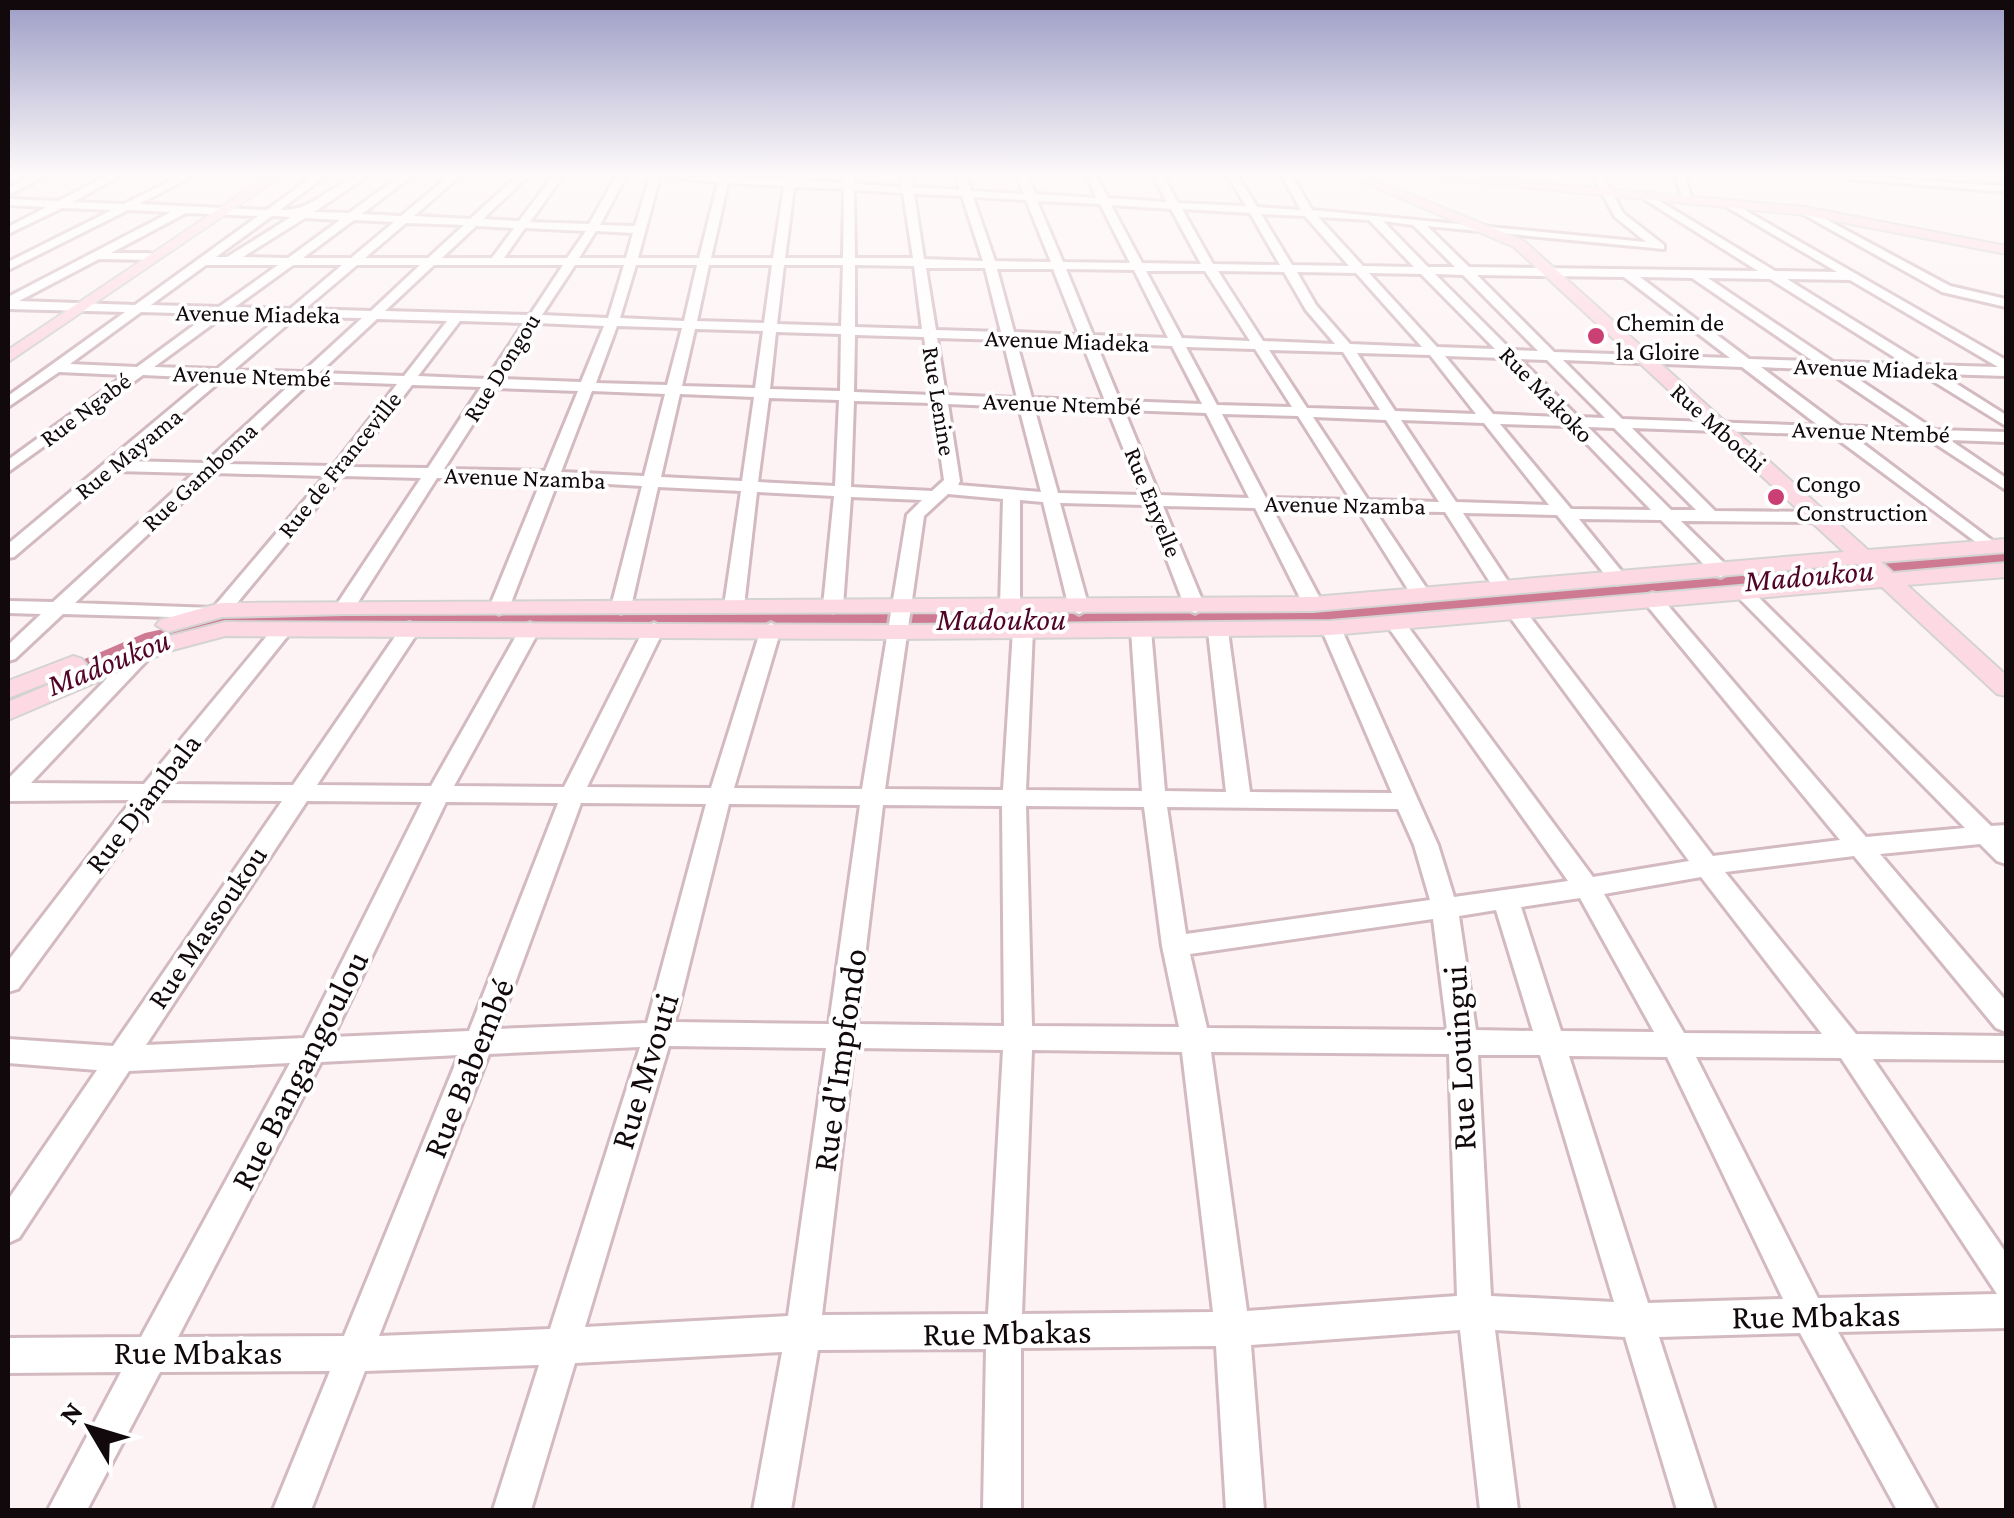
<svg xmlns="http://www.w3.org/2000/svg" width="2014" height="1518" viewBox="0 0 2014 1518" font-family="'Crimson Pro',serif">
<style>
.lines{fill:none;stroke-linecap:round;stroke-linejoin:round}
.river{fill:#ce7a93;fill-rule:evenodd}
.minor-casing{stroke:#d3bac0;stroke-width:6}
.major-casing{stroke:#d4d3d3;stroke-width:4}
.minor{fill:#fff;fill-rule:evenodd}
.major{fill:#fddae3;fill-rule:evenodd}
.poi-dot{fill:#cb4074;stroke:#fff;stroke-width:4}
.labels{text-anchor:middle;stroke-width:8;stroke-linejoin:round;paint-order:stroke}
.far-street-label{font-size:25px;fill:#11090b;stroke:#fff}
.far-poi-label{font-size:25px;fill:#11090b;stroke:#fff;text-anchor:start}
.street-label{font-size:30px;fill:#11090b;stroke:#fff}
.water-label{font-size:32px;font-style:italic;fill:#520427;stroke:#fff}
.near-street-label{font-size:35px;fill:#11090b;stroke:#fff}
</style>
<rect width="100%" height="100%" fill="#fdf3f5"/>
<g class="lines">
<!-- river -->
<polygon class="river" points="2006,551 2006,567 1298,627 237,629 164,646 8,713 8,692 145,633 237,613 1298,611"/>
<defs>
<g id="minor">
<polygon points="33,176 46,176 8,195 8,188"/>
<path d="M107,176H120L73,202L124,204L180,176H193L139,204L267,210L313,176H325L280,210C318,212 334,176 368,176L314,212L349,213L400,176H412L362,214L401,216L449,176H460L414,216L470,219L517,176H528L483,219L519,221L553,176H563L530,222L589,224L616,176H626L600,225L635,226L650,176H660L638,258H699L718,182L660,176L784,180L785,176H795V180L844,183V176H854V184L902,187L901,176H911L913,187L960,190L956,176H966L971,191L1024,194L1017,176H1027L1035,194L1097,198L1086,176H1096L1108,198L1167,202L1153,176H1163L1178,203L1246,206L1228,176H1238L1257,207L1301,210L1282,176H1292L1312,210L1646,242L1615,217L1593,176H1603L1623,213L1664,245V249L1427,226L1469,267L1758,271L1644,199L1648,194L1775,271L1837,272L1725,206L1729,201L2006,360V376L1941,374L2006,415V426L1920,373L1846,371L1935,430L2006,432V442L1950,440L2006,478V490L1928,439L1853,436L1994,542V550L1988,551L1832,435L1632,428L1715,511L1819,512L1828,517L1819,522L1681,521L1728,567L1730,571L1721,577L1714,575L1661,520L1579,519L1627,578L1618,584L1611,582L1557,515L1463,513L1511,586L1502,592L1495,590L1445,512L1375,511L1431,595L1421,601L1414,599L1358,510L1272,508L1323,604L1313,610L1303,604L1255,508L1163,506L1205,607L1195,613L1185,607L1146,505L1060,503L1089,608L1079,614L1069,608L1043,502L1020,500V607L1010,613L1000,607L1003,499L948,494L924,516L885,789L1003,790L1013,630L1023,624L1033,630L1026,790L1142,791L1131,630L1141,624L1151,630L1165,791L1226,792L1208,631L1218,625L1228,631L1250,792L1392,793L1321,628L1331,622L1341,628L1438,845L1454,897L1568,881L1386,624L1396,618L1403,620L1593,877L1689,861L1507,613L1517,607L1524,609L1713,856L1840,840L1645,603L1642,599L1652,593L1659,595L1866,837L1965,828L1734,593L1736,589H1750L1991,826L2006,825V864L1997,861L1980,844L1880,854L2006,1001V1032L1996,1028L1854,856L1725,872L1856,1034L2006,1036V1060L1873,1059L2006,1253V1328L1838,1332L1937,1510H1897L1800,1333L1659,1337L1715,1510H1677L1625,1337L1495,1330L1518,1510H1480L1460,1330L1251,1345L1264,1510H1226L1216,1346L1021,1348V1510H983L986,1349L818,1350L791,1510H753L782,1352L575,1363L531,1510H493L539,1365L365,1371L311,1510H273L330,1371L160,1372L87,1510H48L121,1372L8,1373V1338L141,1337L290,1063L129,1071L19,1238L8,1243V1200L97,1070L8,1063V1039L113,1046L282,801L157,800L18,989L8,992V961L132,800L8,801V779L137,648L144,646L154,652L151,656L31,783L144,784L276,625H290L293,629L290,633L169,784L293,785L403,625L410,623L420,629L317,785L431,786L520,629L530,623L540,629L454,786L564,787L644,629L654,623L664,629L587,787L711,788L761,629L771,623L781,629L734,788L862,789L907,515L922,500L851,497L843,606L833,612L823,606L834,496L757,492L744,606L734,612L724,606L741,491L658,487L631,607L621,613L611,607L642,486L558,481L509,608L499,614L489,608L541,481L437,478L355,607L345,613L335,607L421,478L342,476L228,614L206,618L63,614L15,659L8,661V645L41,614L8,613V601L53,602L194,473L115,471L14,557L8,558V544L207,378L143,375L8,472V460L125,375L59,372L8,407V396L125,312L8,309V297L171,212L128,210L8,270V262L112,210L62,208L8,234V227L47,207L8,205V199L58,201ZM728,183L784,186L773,258H711ZM794,187L844,189L843,258H785ZM854,190L903,193L913,258H855ZM914,194L962,196L983,261L924,259ZM973,197L1026,200L1051,262L995,261ZM1037,201L1100,204L1130,263L1063,262ZM1111,205L1171,209L1201,264L1142,263ZM1182,209L1250,213L1280,265L1213,264ZM186,213L258,216L135,305L19,301L99,259L152,260V254L148,253H111ZM1261,214L1305,216L1349,266L1292,265ZM272,216L291,217L227,257H216ZM1318,217L1369,220L1414,267L1363,266ZM305,218L340,220L288,258L243,257ZM354,220L394,222L351,258H303ZM1383,221L1413,225L1455,267H1428ZM406,223L464,225L428,258H365ZM476,226L514,228L492,258H442ZM525,228L586,231L567,258H504ZM596,231L633,233L626,258H579ZM206,265H278L219,307L151,305ZM293,265H342L290,309L235,307ZM357,265H420L371,311L305,309ZM434,265H563L530,315L385,311ZM575,265H624L608,318L542,315ZM636,265H697L684,321L620,318ZM709,265H772L764,323L697,321ZM784,265H843L841,326L777,324ZM855,265L914,266L922,329L855,327ZM926,268H985L1001,332L936,330ZM997,269H1053L1079,335L1014,332ZM1066,269L1134,270L1168,338L1093,335ZM1146,271H1205L1250,341L1182,338ZM1218,271L1284,272L1306,310L1335,344L1263,341ZM1297,272L1356,273L1422,347L1350,344L1316,305ZM1369,273L1421,274L1495,349L1437,347ZM1435,274L1463,275L1538,351L1511,350ZM1477,275L1624,277L1730,358L1554,352ZM1640,277L1692,278L1813,361L1749,359ZM1708,278L1770,279L1905,364L1833,362ZM1787,279L1850,280L1998,367L1926,365ZM141,312L209,314L137,367L70,364ZM225,315L281,316L217,369L154,367ZM296,317L362,318L303,372L234,370ZM377,319L447,321L404,376L319,373ZM460,321L524,323L487,379L418,376ZM537,323L604,326L581,382L501,379ZM617,326L682,328L667,385L596,383ZM695,329L763,331L755,388L682,386ZM776,332L841,334L840,391L770,389ZM855,335L924,337L932,395L854,392ZM937,338L1003,340L1017,398L946,395ZM1016,340L1082,343L1105,401L1032,398ZM1096,343L1172,346L1202,404L1120,401ZM1186,347L1255,349L1292,407L1217,405ZM1269,350L1343,352L1380,410L1307,408ZM1357,353L1430,355L1476,414L1395,411ZM1445,356L1503,358L1560,417L1493,414ZM1520,359L1547,360L1605,418L1578,417ZM1563,360L1742,367L1819,426L1622,419ZM1761,367L1826,370L1913,429L1840,426ZM224,378L294,381L205,463L126,461ZM311,381L397,384L333,466L223,464ZM412,385L481,387L428,468L350,467ZM496,388L578,391L545,471L444,469ZM592,391L665,394L644,476L561,472ZM680,394L754,397L742,481L661,477ZM769,398L839,400L835,486L758,482ZM854,401L933,403L944,480L932,491L851,487ZM948,404L1019,407L1041,492L958,485L960,481ZM1034,407L1108,410L1142,495L1058,493ZM1124,410L1206,413L1249,498L1159,495ZM1222,414L1298,416L1351,500L1266,498ZM1313,417L1386,420L1439,502L1368,500ZM1401,420L1484,423L1549,505L1456,502ZM1500,424L1570,426L1651,510L1571,509ZM1588,427L1614,428L1696,510H1671ZM213,473L325,476L213,608L75,603ZM307,801L422,802L304,1038L146,1045ZM446,802L558,803L469,1031L333,1037ZM581,803L706,804L647,1023L498,1029ZM729,804L860,805L829,1024L675,1022ZM883,805L1002,806L1004,1026L857,1024ZM1026,806L1144,807L1162,946L1179,1027L1032,1026ZM1167,807L1398,809L1414,845L1430,900L1186,934ZM1701,877L1822,1034L1684,1033L1604,894ZM1580,898L1654,1032L1561,1031L1521,907ZM1496,910L1533,1031L1476,1030L1459,916ZM1433,919L1447,1030L1207,1028L1190,954ZM669,1046L826,1048L788,1316L585,1327ZM640,1047L550,1329L379,1336L489,1054ZM854,1048L1003,1050L988,1314L822,1315ZM1032,1050L1182,1052L1213,1312L1022,1314ZM1211,1052L1449,1054L1457,1296L1247,1311ZM459,1055L344,1336L178,1337L321,1062ZM1478,1055H1540L1614,1302L1491,1296ZM1569,1056L1667,1057L1783,1299L1648,1303ZM1696,1057L1841,1058L1997,1294L1818,1298Z"/>
<polygon points="1675,176 1685,176 1692,202 1683,200"/>
<polygon points="1846,176 2006,186 2006,192 1851,179"/>
<polygon points="1805,208 1950,286 2006,299 2006,307 1942,292 1801,213"/>
</g>
<g id="major">
<polygon points="268,176 282,176 8,362 8,350"/>
<polygon points="1349,176 1366,176 1524,241 1868,550 2006,539 2006,552 1881,562 1893,573 2006,563 2006,577 1907,585 2006,675 2006,696 1997,694 1882,587 1331,635 900,639 225,636 169,651 8,720 8,702 151,641 225,622 900,625 1331,621 1869,575 1857,564 1313,611 345,614 222,617 168,632 156,625 160,620 221,603 1313,597 1844,552 1514,247"/>
<polygon points="1411,176 1459,176 1805,207 2006,246 2006,254 1805,215"/>
<polygon points="73,656 82,659 86,664 82,669 8,698 8,681"/>
</g>
</defs>
<!-- minor casing -->
<use href="#minor" class="minor-casing"/>
<!-- major casing -->
<use href="#major" class="major-casing"/>
<!-- minor -->
<use href="#minor" class="minor"/>
<!-- major -->
<use href="#major" class="major"/>
</g>
<!-- sky -->
<linearGradient id="sky" x2="0" y2="1"><stop stop-color="#9d9dc6"/><stop offset="0.45" stop-color="#fefafa"/><stop offset="1" stop-color="#fefafa" stop-opacity="0"/></linearGradient>
<rect width="2014" height="389" fill="url(#sky)"/>
<!-- markers -->
<g class="poi-dot">
<circle cx="1596" cy="336" r="10"/>
<circle cx="1776" cy="497" r="10"/>
</g>
<g class="labels">
<!-- far-street labels -->
<g class="far-street-label">
<text transform="translate(258 313) rotate(1)" y="9">Avenue Miadeka</text>
<text transform="translate(1067 340) rotate(2)" y="9">Avenue Miadeka</text>
<text transform="translate(501 367) rotate(-58)" y="9">Rue Dongou</text>
<text transform="translate(1876 368) rotate(2)" y="9">Avenue Miadeka</text>
<text transform="translate(252 375) rotate(2)" y="9">Avenue Ntembé</text>
<text transform="translate(1547 394) rotate(46)" y="9">Rue Makoko</text>
<text transform="translate(940 401) rotate(81)" y="9">Rue Lenine</text>
<text transform="translate(1062 403) rotate(2)" y="9">Avenue Ntembé</text>
<text transform="translate(85 409) rotate(-37)" y="9">Rue Ngabé</text>
<text transform="translate(1719 427) rotate(42)" y="9">Rue Mbochi</text>
<text transform="translate(1871 431) rotate(2)" y="9">Avenue Ntembé</text>
<text transform="translate(128 453) rotate(-39)" y="9">Rue Mayama</text>
<text transform="translate(339 464) rotate(-51)" y="9">Rue de Franceville</text>
<text transform="translate(199 476) rotate(-43)" y="9">Rue Gamboma</text>
<text transform="translate(525 477) rotate(2)" y="9">Avenue Nzamba</text>
<text transform="translate(1154 502) rotate(68)" y="9">Rue Enyelle</text>
<text transform="translate(1345 504) rotate(1)" y="9">Avenue Nzamba</text>
</g>
<!-- far-poi labels -->
<g class="far-poi-label">
<text x="1616" y="331">Chemin de<tspan x="1616" dy="29">la Gloire</tspan></text>
<text x="1796" y="492">Congo<tspan x="1796" dy="29">Construction</tspan></text>
</g>
<!-- street labels -->
<g class="street-label">
<text transform="translate(143 803) rotate(-52)" y="10">Rue Djambala</text>
<text transform="translate(207 927) rotate(-56)" y="10">Rue Massoukou</text>
</g>
<!-- water labels -->
<g class="water-label">
<text transform="translate(1809 575) rotate(-5)" y="11">Madoukou</text>
<text x="1001" y="630">Madoukou</text>
<text transform="translate(108 662) rotate(-22)" y="11">Madoukou</text>
</g>
<!-- near-street labels -->
<g class="near-street-label">
<text transform="translate(1459 1058) rotate(-93)" y="12">Rue Louingui</text>
<text transform="translate(839 1060) rotate(-82)" y="12">Rue d'Impfondo</text>
<text transform="translate(468 1068) rotate(-68)" y="12">Rue Babembé</text>
<text transform="translate(299 1070) rotate(-63)" y="12">Rue Bangangoulou</text>
<text transform="translate(644 1071) rotate(-73)" y="12">Rue Mvouti</text>
<text transform="translate(1816 1315) rotate(-1)" y="12">Rue Mbakas</text>
<text transform="translate(1007 1332) rotate(-1)" y="12">Rue Mbakas</text>
<text x="198" y="1364">Rue Mbakas</text>
</g>
</g>
<!-- border -->
<rect width="2014" height="1518" fill="none" stroke="#11090b" stroke-width="20"/>
<!-- north arrow -->
<g transform="translate(90 1428) rotate(308)" stroke="#ffffff" stroke-width="8" paint-order="stroke">
<path d="M0-8L18 38L0 25L-18 38Z" fill="#11090b"/>
<text y="-15" font-size="28" font-weight="bold" text-anchor="middle" fill="#11090b">N</text>
</g>
</svg>
